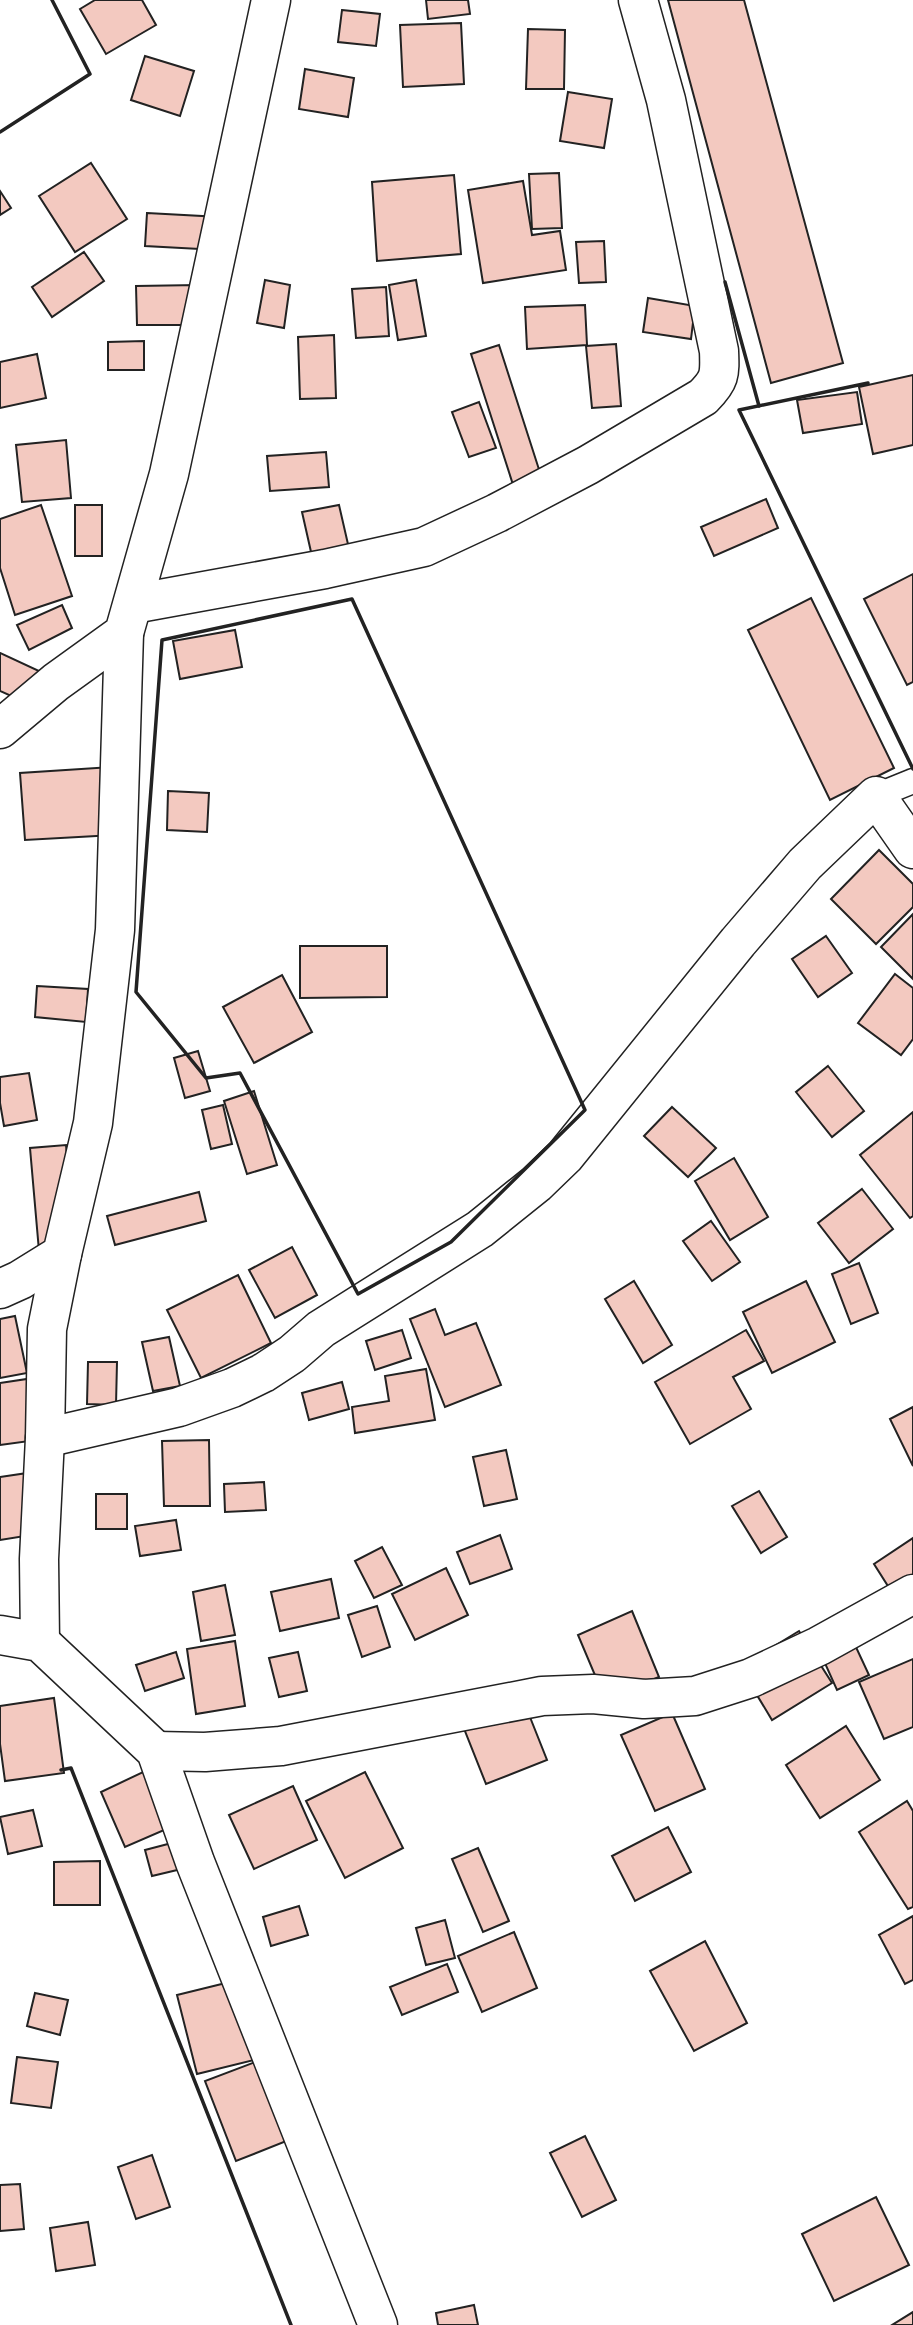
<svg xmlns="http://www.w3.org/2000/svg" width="913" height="2325" viewBox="0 0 913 2325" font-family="Spectral,serif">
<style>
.building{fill:#f3c9c0;stroke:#222;stroke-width:2}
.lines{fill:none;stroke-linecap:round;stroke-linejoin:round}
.service-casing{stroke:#222;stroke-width:27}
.minor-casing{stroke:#222;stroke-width:41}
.service{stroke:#fff;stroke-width:24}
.minor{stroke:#fff;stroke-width:38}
.wall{stroke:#222;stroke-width:3.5}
</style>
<rect width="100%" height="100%" fill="#fff"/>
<!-- building -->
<g class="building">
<polygon points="95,0 142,0 156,25 106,54 80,9"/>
<polygon points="426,0 468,0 470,14 428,19"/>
<polygon points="668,0 744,0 843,363 771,383"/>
<polygon points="342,10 380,14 376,46 338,42"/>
<polygon points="461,23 464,84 403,87 400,25"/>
<polygon points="528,29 565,30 564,89 526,89"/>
<polygon points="145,56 194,71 180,116 131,100"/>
<polygon points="305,69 354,78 348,117 299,109"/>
<polygon points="568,92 612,99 604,148 560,141"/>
<polygon points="91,163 127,219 75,252 39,196"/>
<polygon points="559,173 562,228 532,229 529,174"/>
<polygon points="454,175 461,254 377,261 372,182"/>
<polygon points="523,181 532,235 560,231 566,270 483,283 468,190"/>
<polygon points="0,191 11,208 0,215"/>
<polygon points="147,213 220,217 218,250 145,246"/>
<polygon points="604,241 606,282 579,283 576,242"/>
<polygon points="84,252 104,281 52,317 32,287"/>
<polygon points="265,280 290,285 284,328 257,323"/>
<polygon points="416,280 426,336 398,340 389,285"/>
<polygon points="198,285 198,325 137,325 136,286"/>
<polygon points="386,287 389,336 356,338 352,289"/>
<polygon points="648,298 695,306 691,339 643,332"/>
<polygon points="585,305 587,345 527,349 525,307"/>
<polygon points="334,335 336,398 300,399 298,337"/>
<polygon points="144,341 144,370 108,370 108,342"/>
<polygon points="616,344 621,406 592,408 586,346"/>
<polygon points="499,345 544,485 516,494 471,354"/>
<polygon points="37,354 46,398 0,408 0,362"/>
<polygon points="913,375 913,445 873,454 859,387"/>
<polygon points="857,392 862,424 803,433 797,400"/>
<polygon points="479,402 496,448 469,457 452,412"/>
<polygon points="66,440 71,498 22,502 16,445"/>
<polygon points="326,452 329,487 270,491 267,456"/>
<polygon points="766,499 778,528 714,556 701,527"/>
<polygon points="41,505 72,596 15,615 0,568 0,519"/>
<rect x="75" y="505" width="27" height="51"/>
<polygon points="339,505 353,566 316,574 302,512"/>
<polygon points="913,574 913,682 907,685 864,599"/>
<polygon points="811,598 894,768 830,800 748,630"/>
<polygon points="62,605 72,628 29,650 17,625"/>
<polygon points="235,630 242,667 180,679 173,641"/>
<polygon points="0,653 54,678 40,709 0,691"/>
<polygon points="127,766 132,834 25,840 20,773"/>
<polygon points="168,791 209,793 207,832 167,830"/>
<polygon points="879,850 913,884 913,907 876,944 831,899"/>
<polygon points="913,914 913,979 881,947"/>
<polygon points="826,936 852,973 818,997 792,959"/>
<polygon points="300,946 387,946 387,997 300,998"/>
<polygon points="895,974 913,988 913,1039 901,1055 858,1023"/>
<polygon points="282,975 312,1032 254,1063 223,1007"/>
<polygon points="37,986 88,989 86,1022 35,1017"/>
<polygon points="198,1051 210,1091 185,1098 174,1058"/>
<polygon points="828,1066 864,1111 832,1137 796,1092"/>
<polygon points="29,1073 37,1120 4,1126 0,1103 0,1077"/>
<polygon points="254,1091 277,1165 247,1174 224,1101"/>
<polygon points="223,1105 232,1144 211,1149 202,1110"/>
<polygon points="672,1107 716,1148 688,1177 644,1136"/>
<polygon points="913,1112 913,1216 910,1218 860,1155"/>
<polygon points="66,1145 75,1248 39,1251 30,1148"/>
<polygon points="734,1158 768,1217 730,1240 695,1181"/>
<polygon points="862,1189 893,1229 849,1263 818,1223"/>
<polygon points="199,1192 206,1221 115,1245 107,1216"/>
<polygon points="711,1221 740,1262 712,1281 683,1241"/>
<polygon points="292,1247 317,1295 275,1318 249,1270"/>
<polygon points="859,1263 878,1313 851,1324 832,1274"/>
<polygon points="238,1275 271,1343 201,1378 167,1310"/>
<polygon points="634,1281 672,1345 643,1363 605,1299"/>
<polygon points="806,1281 835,1342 772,1373 743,1312"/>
<polygon points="435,1309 445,1335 476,1323 501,1385 445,1407 410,1319"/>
<polygon points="15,1316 27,1373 0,1378 0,1319"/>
<polygon points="402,1330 411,1358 375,1370 366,1341"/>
<polygon points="746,1330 764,1361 733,1377 751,1409 690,1444 655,1382"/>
<polygon points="169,1337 180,1386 153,1391 142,1342"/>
<polygon points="88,1362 117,1362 116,1405 87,1404"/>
<polygon points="426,1369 435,1420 355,1433 352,1407 389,1401 385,1376"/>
<polygon points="27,1379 37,1440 0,1445 0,1383"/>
<polygon points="342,1382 349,1409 309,1420 302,1393"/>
<polygon points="913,1407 913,1466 890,1419"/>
<polygon points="209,1440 210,1506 164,1506 162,1441"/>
<polygon points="506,1450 517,1499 484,1506 473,1457"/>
<polygon points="41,1471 50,1532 0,1540 0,1477"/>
<polygon points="264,1482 266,1510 225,1512 224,1484"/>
<polygon points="759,1491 787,1537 761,1553 732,1506"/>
<rect x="96" y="1494" width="31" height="35"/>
<polygon points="176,1520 181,1550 140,1556 135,1526"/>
<polygon points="500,1535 512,1569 470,1584 457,1552"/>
<polygon points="913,1538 913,1596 900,1605 874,1564"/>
<polygon points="382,1547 402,1585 374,1598 355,1561"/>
<polygon points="446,1568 468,1615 415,1640 392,1594"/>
<polygon points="331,1579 339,1618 280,1631 271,1592"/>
<polygon points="225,1585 235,1635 201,1641 193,1592"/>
<polygon points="377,1606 390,1647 362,1657 348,1615"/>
<polygon points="632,1611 659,1677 605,1699 578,1635"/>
<polygon points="841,1615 869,1675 837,1690 810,1630"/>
<polygon points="799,1631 832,1683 772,1720 740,1667"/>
<polygon points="235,1641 245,1706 196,1714 187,1649"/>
<polygon points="176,1652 184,1678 145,1691 136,1665"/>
<polygon points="298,1652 307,1691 279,1697 269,1658"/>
<polygon points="913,1659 913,1727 884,1739 859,1682"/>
<polygon points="522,1697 547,1760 486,1784 461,1721"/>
<polygon points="54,1698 64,1773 5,1781 0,1744 0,1706"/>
<polygon points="672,1713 705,1789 655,1811 621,1735"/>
<polygon points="846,1726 880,1780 820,1818 786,1765"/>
<polygon points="160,1764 185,1821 125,1847 101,1792"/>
<polygon points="365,1772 403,1848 345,1878 306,1801"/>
<polygon points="293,1786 317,1840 254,1869 229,1815"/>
<polygon points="907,1801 913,1811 913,1907 908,1909 859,1832"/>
<polygon points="33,1810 42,1846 8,1854 0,1817"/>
<polygon points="668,1827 691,1872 635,1901 612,1856"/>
<polygon points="187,1839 194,1866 152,1876 145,1850"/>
<polygon points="478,1848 509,1921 483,1932 452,1859"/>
<polygon points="100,1861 100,1905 54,1905 54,1862"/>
<polygon points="299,1906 308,1935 271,1946 263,1917"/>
<polygon points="913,1916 913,1980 905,1984 879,1935"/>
<polygon points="445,1920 455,1958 426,1965 416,1928"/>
<polygon points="514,1932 537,1988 482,2012 458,1956"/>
<polygon points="705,1941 747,2023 694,2051 650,1971"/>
<polygon points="447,1964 458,1992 402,2015 390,1987"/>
<polygon points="238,1980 258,2059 197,2074 177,1995"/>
<polygon points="35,1993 68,2000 60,2035 27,2026"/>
<polygon points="274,2055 304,2134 236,2161 205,2081"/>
<polygon points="17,2057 58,2062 51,2108 11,2103"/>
<polygon points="585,2136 616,2200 582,2217 550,2153"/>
<polygon points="152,2155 170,2207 136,2219 118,2167"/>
<polygon points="20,2184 24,2229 0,2231 0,2185"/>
<polygon points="876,2197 909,2265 834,2301 802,2234"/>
<polygon points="88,2222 95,2265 56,2271 50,2228"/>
<polygon points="474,2305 478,2325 438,2325 436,2313"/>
<polygon points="913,2312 913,2325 892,2325"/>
</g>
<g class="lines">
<defs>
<polyline id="service" points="876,796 913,781"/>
<g id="minor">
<path d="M133,604L325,569L424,547L497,513L588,465L703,397C720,380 720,375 719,351L666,100L638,0"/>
<polyline points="0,729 56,682 124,633 169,474 271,0"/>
<polyline points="0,1289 20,1280 62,1254 93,1123 115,930 124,633"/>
<polyline points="45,1438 179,1407 232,1388 263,1373 292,1354 321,1329 480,1229 536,1184 565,1156 738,942 805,864 876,796 913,849"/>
<polyline points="0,1635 40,1642 156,1751 195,1862 378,2325"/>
<polyline points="40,1642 39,1559 45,1438 47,1329 62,1254"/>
<polyline points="156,1751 205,1752 281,1746 542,1696 593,1694 644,1699 695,1696 751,1678 819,1646 913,1594"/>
</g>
</defs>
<!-- service casing -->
<use href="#service" class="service-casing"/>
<!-- minor casing -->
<use href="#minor" class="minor-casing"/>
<!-- service -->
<use href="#service" class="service"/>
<!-- minor -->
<use href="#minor" class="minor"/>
<!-- wall -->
<g class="wall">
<polyline points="0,132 90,74 52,0"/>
<polyline points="725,282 759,406"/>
<polyline points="868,383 739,410 913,769"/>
<polygon points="352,599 585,1110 451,1242 358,1294 240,1073 206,1078 136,992 162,640"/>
<polyline points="61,1770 71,1768 291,2325"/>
</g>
</g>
</svg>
